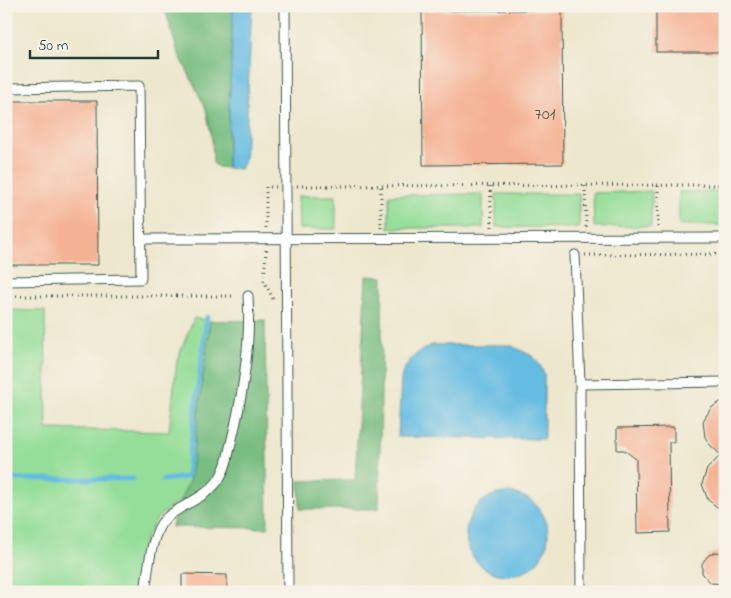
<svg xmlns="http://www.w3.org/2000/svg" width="731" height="598" viewBox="0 0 731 598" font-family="'Indie Flower',sans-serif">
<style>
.green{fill:#95de99;stroke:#5a8e66}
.forest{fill:#78bd81;stroke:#4c7d5a}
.water{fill:#65bce2;stroke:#427c8b}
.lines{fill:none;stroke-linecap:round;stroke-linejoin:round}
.stream{stroke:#65bce2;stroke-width:5}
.building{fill:#f5b193}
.lane-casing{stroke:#3e564b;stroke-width:11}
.path{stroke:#3e564b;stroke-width:3;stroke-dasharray:1 4;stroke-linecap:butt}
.lane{stroke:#fff;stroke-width:9}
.labels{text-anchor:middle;stroke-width:5;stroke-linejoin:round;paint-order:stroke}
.number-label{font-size:18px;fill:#545a4c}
</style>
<rect width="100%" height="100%" fill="#f7f3e8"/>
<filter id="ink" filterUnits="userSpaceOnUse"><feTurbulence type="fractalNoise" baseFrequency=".02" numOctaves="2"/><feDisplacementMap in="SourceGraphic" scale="10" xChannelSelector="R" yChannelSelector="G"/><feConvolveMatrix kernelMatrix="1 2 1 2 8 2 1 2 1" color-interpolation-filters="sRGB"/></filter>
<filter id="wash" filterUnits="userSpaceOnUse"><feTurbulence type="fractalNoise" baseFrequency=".0096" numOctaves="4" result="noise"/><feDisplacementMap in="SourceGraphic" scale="20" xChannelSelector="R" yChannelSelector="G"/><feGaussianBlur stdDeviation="1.12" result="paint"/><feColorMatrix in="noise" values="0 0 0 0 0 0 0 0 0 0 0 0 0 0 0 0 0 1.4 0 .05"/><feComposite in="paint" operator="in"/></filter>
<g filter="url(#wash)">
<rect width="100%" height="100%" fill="#ede7cd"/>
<!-- green -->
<g class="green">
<polygon points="652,191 651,226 594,227 593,193"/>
<rect x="679" y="192" width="46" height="33"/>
<polygon points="483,194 483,228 389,228 389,195"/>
<polygon points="496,194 579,194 579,228 496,227"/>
<polygon points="298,196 336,196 336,229 299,229"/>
<polygon points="6,310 45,311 47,429 169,432 177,360 194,318 210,321 190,479 180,500 158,517 147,535 143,546 137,592 6,592"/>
</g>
<!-- forest -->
<g class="forest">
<polygon points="164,6 233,6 227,168 218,167 213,163 212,140 206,109 177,50"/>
<polygon points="366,276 383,277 379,509 300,509 299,481 355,480"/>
<polygon points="265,320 268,528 172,527 176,510 190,479 210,321"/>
</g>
<!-- water -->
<g class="water">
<polygon points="233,6 252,6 245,159 240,169 227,168"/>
<path d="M432,345H510L532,356L540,365L544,374V439L398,437L401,378C405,361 417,352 432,345Z"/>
<circle cx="507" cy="534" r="41"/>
</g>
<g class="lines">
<!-- stream -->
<g class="stream">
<polyline points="6,479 133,479"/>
<polyline points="163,480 187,477 207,317"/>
</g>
</g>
<g id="blocks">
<!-- building -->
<g class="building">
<rect x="656" y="6" width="69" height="46"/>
<polygon points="562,10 563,164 423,165 422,11"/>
<polygon points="6,101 97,101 98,265 6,265"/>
<polygon points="725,399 725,513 708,500 702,484 707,469 721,455 710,445 705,437 703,421 711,408"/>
<polygon points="674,427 674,442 669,442 670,532 637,533 636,459 624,450 617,450 617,428"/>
<polygon points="716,552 725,553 725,584 711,583 702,573 702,564 705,559 709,555"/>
<polygon points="182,574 227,575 227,592 182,592"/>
</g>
</g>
</g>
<g filter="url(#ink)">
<use href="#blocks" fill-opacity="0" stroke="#3e564b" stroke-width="1"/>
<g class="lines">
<defs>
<g id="lane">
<polyline points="285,6 288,592"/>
<polyline points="6,88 139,86 141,279 6,281"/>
<polyline points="142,239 725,238"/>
<polyline points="575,255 580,384 581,592"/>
<polyline points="580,384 725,382"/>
<path d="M145,592C148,573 151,532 165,519C180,505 204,499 217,482C226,470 228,456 231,443C243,395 251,345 248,296"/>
</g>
</defs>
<!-- lane casing -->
<use href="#lane" class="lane-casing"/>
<!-- path -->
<g class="path">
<polyline points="297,186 725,185"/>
<polyline points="490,186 492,228"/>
<polyline points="585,186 586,228"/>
<polyline points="658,186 658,227"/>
<polyline points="266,228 266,187 276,187"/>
<polyline points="381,228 381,186"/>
<polyline points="266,250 264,281 273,299"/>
<polyline points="585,255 725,254"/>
<polyline points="6,296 236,296"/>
</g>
<!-- lane -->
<use href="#lane" class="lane"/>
</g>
</g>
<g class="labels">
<!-- number labels -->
<g class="number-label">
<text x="545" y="119">701</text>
</g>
</g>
<!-- margin -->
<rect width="731" height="598" fill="none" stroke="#f7f3e8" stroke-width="25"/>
<!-- scale -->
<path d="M30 50v8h128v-8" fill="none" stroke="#1f3d34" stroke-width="2.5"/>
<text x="38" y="50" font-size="15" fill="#1f3d34" stroke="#f7f3e8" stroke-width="4" paint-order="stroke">50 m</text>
</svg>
